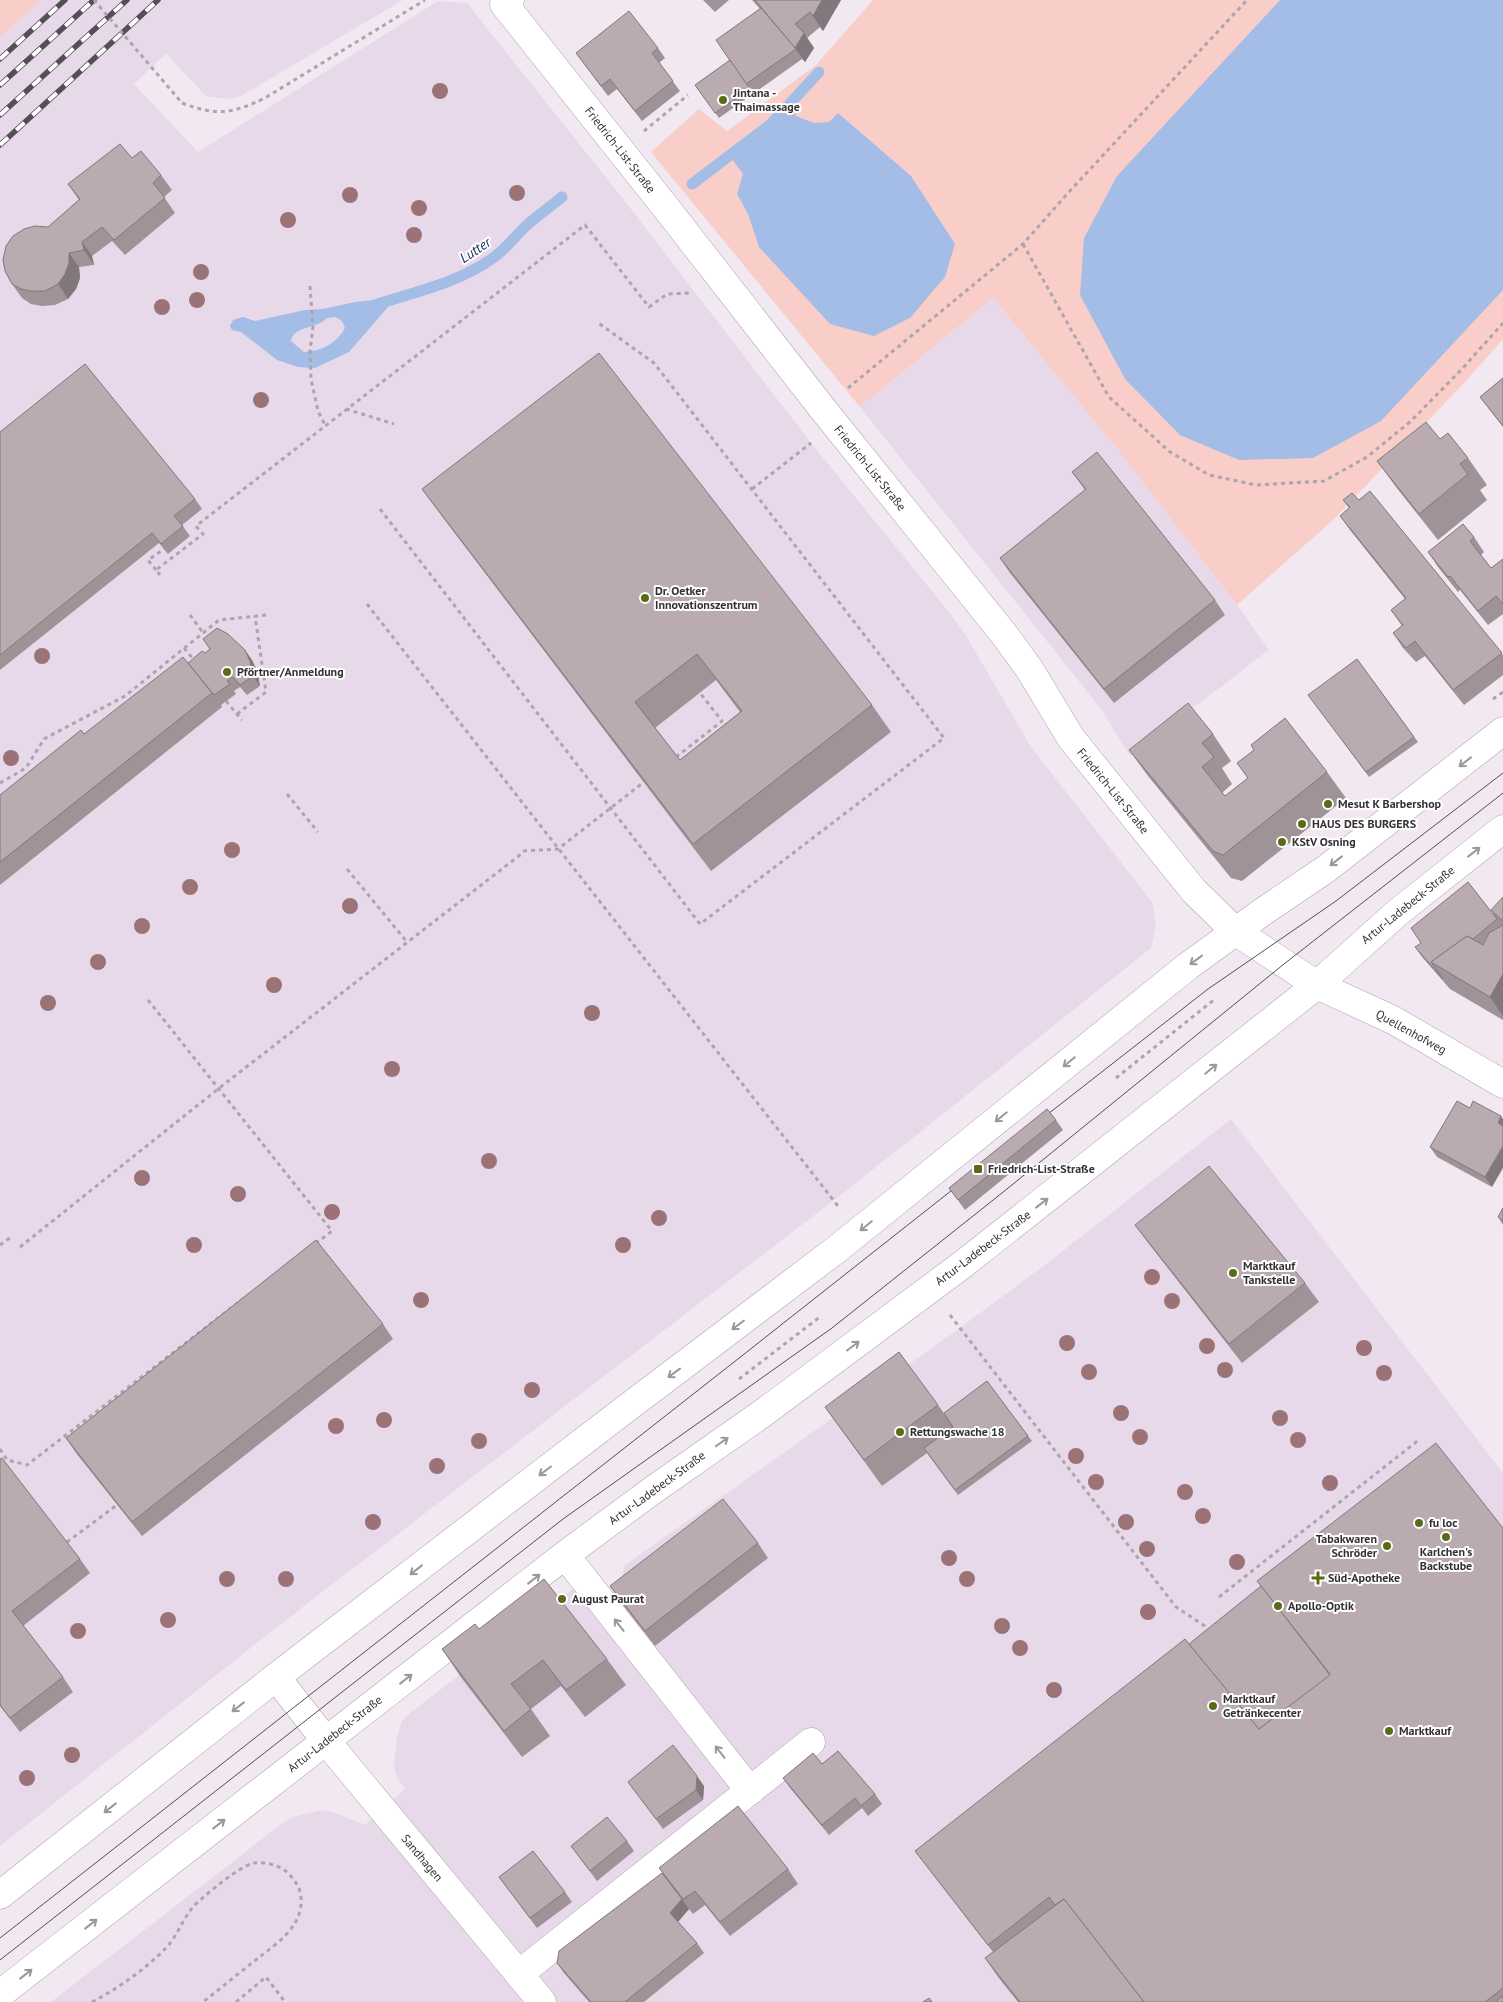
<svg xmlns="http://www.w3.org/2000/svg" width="1503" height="2002" viewBox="0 0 1503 2002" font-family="'PT Sans',sans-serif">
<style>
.built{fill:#e8d9ea}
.green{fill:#f9cec8}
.water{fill:#a3bde6;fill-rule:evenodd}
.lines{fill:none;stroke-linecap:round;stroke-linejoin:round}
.stream{stroke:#a3bde6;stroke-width:11}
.minor-casing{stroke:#aea5af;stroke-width:29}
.tertiary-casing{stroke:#aea5af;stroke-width:29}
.path{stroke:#aca5ad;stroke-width:3;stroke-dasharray:4 4;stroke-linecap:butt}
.minor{stroke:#fff;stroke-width:28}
.tertiary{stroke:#fff;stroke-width:28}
.tram{stroke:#534f54;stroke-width:1}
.rail-casing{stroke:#534f54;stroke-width:5.5}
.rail{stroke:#fff;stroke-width:4;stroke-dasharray:11;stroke-linecap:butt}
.path-bridge{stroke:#aca5ad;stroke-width:3;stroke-dasharray:4 4;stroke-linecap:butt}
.tree{fill:#9b7377}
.wall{fill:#9f9397;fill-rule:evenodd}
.shaded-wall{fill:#82787b}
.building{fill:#b9abb0;stroke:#82787b;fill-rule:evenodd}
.oneway{stroke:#9a989a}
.poi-dot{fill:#5a6b17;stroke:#fff;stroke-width:2}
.labels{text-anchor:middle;stroke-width:4;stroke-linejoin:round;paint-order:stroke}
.poi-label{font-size:12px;font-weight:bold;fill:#343135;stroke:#fff;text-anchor:start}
.street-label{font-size:12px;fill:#343135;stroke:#fff}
.water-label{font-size:14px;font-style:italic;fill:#143264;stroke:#fff}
</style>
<rect width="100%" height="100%" fill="#f1e8f2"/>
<!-- built -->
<g class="built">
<polygon points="41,0 403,0 241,96 227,99 206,96 166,54 134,84 198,152 438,1 467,3 624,200 811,443 949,612 965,634 1031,747 1152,902 1156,925 1151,948 846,1191 300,1609 0,1846 0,37"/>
<polygon points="993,298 1118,450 1237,605 1269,650 1130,756 1101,709 860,407"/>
<polygon points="1231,1119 1503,1473 1503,2002 51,2002 284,1822 296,1816 321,1810 333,1812 365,1825 405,1789 397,1778 394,1766 397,1737 402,1721 411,1712 594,1573 618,1601 620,1582 625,1565 953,1333 1054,1258"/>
</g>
<!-- green -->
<g class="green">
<polygon points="0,0 41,0 0,37"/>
<polygon points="873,0 1503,0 1503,339 1466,381 1332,521 1237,605 1118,450 993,298 860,407 651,152 699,109 727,131 816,65"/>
</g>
<!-- water -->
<g class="water">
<polygon points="1280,0 1503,0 1503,290 1381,421 1313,458 1239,460 1180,435 1125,379 1080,295 1084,238 1117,176"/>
<polygon points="789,104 796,116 814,123 829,122 838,113 911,176 955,244 945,277 910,318 874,336 830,324 759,247 748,214 737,194 743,174 729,155 771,124"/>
<path d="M383,299L389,301L388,307L349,352L315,368L298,367L277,360L241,332L232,330L230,326L233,320L243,317L255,321L305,310L323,309L355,302ZM335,317L342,321L345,328C337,343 322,351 304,352L291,341C293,326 317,329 327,318Z"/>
</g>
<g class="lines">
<!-- stream -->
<g class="stream">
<polyline points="692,184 771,124 819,72"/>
<path d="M375,305C417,291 456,284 493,258C505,250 515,236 526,226C537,216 550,207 562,197"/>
</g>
<defs>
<g id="minor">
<polyline points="510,0 504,4 667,209 822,408 1003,633 1030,670 1071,738 1194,891 1235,931 1317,985 1393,1020 1503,1084"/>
<polyline points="565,1555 750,1791"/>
<polyline points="276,1677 326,1741 542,2002"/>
<polyline points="519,1974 811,1742"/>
</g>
<g id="tertiary">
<polyline points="0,1895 276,1677 623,1411 837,1249 1188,966 1261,913 1326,869 1503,731"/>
<polyline points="0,1994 565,1555 653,1490 763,1413 962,1265 1317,985 1397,913 1503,829"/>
</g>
</defs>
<!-- minor casing -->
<use href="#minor" class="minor-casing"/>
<!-- tertiary casing -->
<use href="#tertiary" class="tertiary-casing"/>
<!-- path -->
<g class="path">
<path d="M182,103C216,116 232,114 265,98L425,0"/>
<polyline points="644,131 688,95"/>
<polyline points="1023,244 1109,397 1170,452 1209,475 1256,485 1324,481 1367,457 1411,421 1462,369 1503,323"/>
<polyline points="310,286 313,326 310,352 311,379 318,411 325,425"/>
<polyline points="848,388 1023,244 1068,193 1247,0"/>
<polyline points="346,409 394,424"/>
<polyline points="752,489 811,443"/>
<polyline points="380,509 700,924 944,738 654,363 597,322"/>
<polyline points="156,570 148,560 164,549"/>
<polyline points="160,575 156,570 203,534 196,526 585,225 649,307 667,294 690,293"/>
<polyline points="367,604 838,1206"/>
<polyline points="190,615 203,633"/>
<polyline points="184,648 195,661"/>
<polyline points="1493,699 1503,692"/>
<polyline points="226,701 242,720"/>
<polyline points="237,714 266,692 255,616"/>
<polyline points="676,757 722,721 700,693"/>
<polyline points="0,783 26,768 44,739 125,696 219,620 267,615"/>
<polyline points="287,794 318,832"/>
<polyline points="347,869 407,942"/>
<polyline points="148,1000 332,1231 315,1244"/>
<polyline points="1116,1078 1215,999"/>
<polyline points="0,1245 11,1237"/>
<polyline points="20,1247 218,1089 520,855 524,851 558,849 644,782"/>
<polyline points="950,1315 1176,1607 1211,1630"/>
<polyline points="739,1379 821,1316"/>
<polyline points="0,1449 7,1460 27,1465 248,1295"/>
<polyline points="67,1542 117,1505"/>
<polyline points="1219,1597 1420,1439"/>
<path d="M92,2002C119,1988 144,1970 165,1949C177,1937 182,1920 193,1907C202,1897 241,1865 254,1863C261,1862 269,1863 276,1866C285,1868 291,1876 296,1883C304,1894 302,1911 295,1923C287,1937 270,1949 257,1959C239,1973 221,1988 203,2002"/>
<polyline points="236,2002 266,1977 285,2002"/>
</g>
<!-- minor -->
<use href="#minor" class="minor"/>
<!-- tertiary -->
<use href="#tertiary" class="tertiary"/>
<!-- tram -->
<g class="tram">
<polyline points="1039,1121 1208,989 1336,901 1503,773"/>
<polyline points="0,1938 729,1366 961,1183"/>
<polyline points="0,1960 563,1519 832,1328 1002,1193 1284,964 1503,793"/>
</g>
<defs>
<g id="rail">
<polyline points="0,59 65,0"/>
<polyline points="0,85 94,0"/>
<polyline points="0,115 127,0"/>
<polyline points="0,145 158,0"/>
</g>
</defs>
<!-- rail casing -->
<use href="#rail" class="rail-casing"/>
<!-- rail -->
<use href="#rail" class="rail"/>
<!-- path-bridge -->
<polyline class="path-bridge" points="94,0 182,103"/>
</g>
<!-- trees -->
<g class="tree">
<circle cx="440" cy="91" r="8"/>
<circle cx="517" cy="193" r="8"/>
<circle cx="350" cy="195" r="8"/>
<circle cx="419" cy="208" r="8"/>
<circle cx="288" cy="220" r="8"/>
<circle cx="414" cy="235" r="8"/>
<circle cx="201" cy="272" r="8"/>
<circle cx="197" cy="300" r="8"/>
<circle cx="162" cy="307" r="8"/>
<circle cx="261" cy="400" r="8"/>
<circle cx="42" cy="656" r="8"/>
<circle cx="11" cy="758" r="8"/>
<circle cx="232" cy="850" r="8"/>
<circle cx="190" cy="887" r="8"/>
<circle cx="350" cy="906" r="8"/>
<circle cx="142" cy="926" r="8"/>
<circle cx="98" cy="962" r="8"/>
<circle cx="274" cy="985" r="8"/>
<circle cx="48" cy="1003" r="8"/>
<circle cx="592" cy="1013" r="8"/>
<circle cx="392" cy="1069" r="8"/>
<circle cx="489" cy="1161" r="8"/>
<circle cx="142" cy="1178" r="8"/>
<circle cx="238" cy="1194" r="8"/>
<circle cx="332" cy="1212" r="8"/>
<circle cx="659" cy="1218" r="8"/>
<circle cx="194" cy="1245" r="8"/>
<circle cx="623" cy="1245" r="8"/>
<circle cx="1152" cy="1277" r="8"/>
<circle cx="421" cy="1300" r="8"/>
<circle cx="1172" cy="1301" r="8"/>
<circle cx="1067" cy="1343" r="8"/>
<circle cx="1207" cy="1346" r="8"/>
<circle cx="1364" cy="1348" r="8"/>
<circle cx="1225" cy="1370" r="8"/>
<circle cx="1089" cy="1372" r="8"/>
<circle cx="1384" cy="1373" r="8"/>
<circle cx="532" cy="1390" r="8"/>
<circle cx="1121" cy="1413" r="8"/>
<circle cx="1280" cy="1418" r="8"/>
<circle cx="384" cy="1420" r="8"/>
<circle cx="336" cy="1426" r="8"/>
<circle cx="1140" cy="1437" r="8"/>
<circle cx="1298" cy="1440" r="8"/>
<circle cx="479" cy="1441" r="8"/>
<circle cx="1076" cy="1456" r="8"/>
<circle cx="437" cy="1466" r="8"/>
<circle cx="1096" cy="1482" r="8"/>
<circle cx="1330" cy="1483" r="8"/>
<circle cx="1185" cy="1492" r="8"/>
<circle cx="1203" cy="1516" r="8"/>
<circle cx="373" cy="1522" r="8"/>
<circle cx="1126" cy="1522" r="8"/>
<circle cx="1147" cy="1549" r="8"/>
<circle cx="949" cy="1558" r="8"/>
<circle cx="1237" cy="1562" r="8"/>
<circle cx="227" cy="1579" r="8"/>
<circle cx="286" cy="1579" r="8"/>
<circle cx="967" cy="1579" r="8"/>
<circle cx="1148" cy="1612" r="8"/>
<circle cx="168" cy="1620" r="8"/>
<circle cx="1002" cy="1626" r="8"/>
<circle cx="78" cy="1631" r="8"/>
<circle cx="1020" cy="1648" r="8"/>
<circle cx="1054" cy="1690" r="8"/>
<circle cx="72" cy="1755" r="8"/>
<circle cx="27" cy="1778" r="8"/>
</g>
<!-- wall -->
<g class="wall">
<polygon points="703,0 729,0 715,12"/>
<polygon points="752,0 841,0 823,31 820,27 807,38 814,48 805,62 802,59 719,118 695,85 730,60 760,9"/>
<polygon points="658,48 665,58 659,63 680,91 642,121 617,89 608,96 576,53"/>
<polygon points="132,158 161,175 172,190 164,197 175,213 125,255 112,241 92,256 94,265 79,267 80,278 76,289 68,299 55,305 42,306 31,304 22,298 12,284 48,227 79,200 68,184"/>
<polygon points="1503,378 1503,427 1480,397"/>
<polygon points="0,432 195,499 202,509 182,525 190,536 168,554 159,543 0,670"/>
<polygon points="1440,439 1468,458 1487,485 1480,490 1487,500 1438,540 1396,487 1377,461"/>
<polygon points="1072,472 1215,600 1225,615 1114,703 1010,573 1000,558 1085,490"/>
<path d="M422,489L872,705L891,732L711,871L441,515ZM716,680L740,712L680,760L655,728Z"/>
<polygon points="1343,500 1503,655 1503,675 1464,705 1425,656 1416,662 1403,648 1393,633 1402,626 1391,610 1405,599 1350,530 1340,516 1349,508"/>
<polygon points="1474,537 1484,552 1481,555 1491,568 1503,559 1503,614 1488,625 1460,590 1458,592 1438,567 1428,552"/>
<polygon points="205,653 252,660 257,671 260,686 247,695 240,687 234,691 236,694 221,705 222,707 0,885 0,795 84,734 189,664"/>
<polygon points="1357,659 1418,742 1369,777 1309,695"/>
<polygon points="1213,734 1231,761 1222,768 1232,784 1222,793 1225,796 1248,778 1237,763 1327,772 1346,798 1242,881 1231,878 1148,776 1129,750"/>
<polygon points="1503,897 1503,1020 1450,989 1422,957 1415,947 1421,943 1493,913"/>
<polygon points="1470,1108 1492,1187 1437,1157 1430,1147"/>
<polygon points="1056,1120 1063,1130 965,1210 949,1188"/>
<polygon points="1503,1208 1503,1225 1498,1217"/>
<polygon points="1135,1225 1305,1283 1319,1302 1242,1363 1149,1244"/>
<polygon points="383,1324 393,1339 142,1536 76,1453 66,1438"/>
<polygon points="987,1381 1032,1441 958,1495 927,1453 882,1486 825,1407 938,1405 953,1426"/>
<polygon points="0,1459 80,1559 90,1573 23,1626 63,1677 73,1692 20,1732 0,1706"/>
<polygon points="1503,1528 1503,2002 1018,2002 998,1977 985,1958 993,1952 915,1851 1189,1644"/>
<polygon points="758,1543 768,1558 655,1646 620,1601 610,1586"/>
<polygon points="479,1629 607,1659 626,1685 585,1717 561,1686 531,1709 550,1736 522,1757 460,1676 442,1649"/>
<polygon points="822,1764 875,1794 882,1804 868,1816 862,1808 829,1835 790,1788 783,1778"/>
<polygon points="628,1782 704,1786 703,1800 663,1829"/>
<polygon points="627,1841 634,1851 597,1881 571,1846"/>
<polygon points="788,1869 798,1884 730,1936 705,1905 693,1914 689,1909 678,1922 697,1943 704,1953 644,2002 589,2002 564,1973 557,1963 662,1873"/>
<polygon points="499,1877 565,1892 572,1902 537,1928"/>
</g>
<!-- shaded-wall -->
<g class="shaded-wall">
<polygon points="822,0 841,0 823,31 813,16"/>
<polygon points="804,33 814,48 805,62 795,48"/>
<polygon points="82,242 92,256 94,265 84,250"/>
<polygon points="69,253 79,267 80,278 76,289 68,299 58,284"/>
<polygon points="245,650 252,660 257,671 260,686 253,676"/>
<polygon points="1503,974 1503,1016 1490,997"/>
<polygon points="1501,1116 1503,1119 1503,1130 1498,1123"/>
<polygon points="1503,1146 1503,1168 1492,1187 1485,1177"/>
<polygon points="697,1776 704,1786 703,1800 696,1790"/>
<polygon points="682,1899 689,1909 677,1923 670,1913"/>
</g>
<!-- building -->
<g class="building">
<polygon points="755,0 822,0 813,16 810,12 795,24 804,33 795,48"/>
<polygon points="761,8 796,49 746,84 716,40"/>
<polygon points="629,11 658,48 652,53 673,81 635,111 610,79 601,86 576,53"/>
<polygon points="730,60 750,89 715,113 695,85"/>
<polygon points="120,144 132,158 141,151 161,175 153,183 165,198 114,240 102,227 82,242 84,250 69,253 69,263 65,274 58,284 45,291 31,291 21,289 12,284 5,271 3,260 6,246 13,236 24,229 35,226 48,227 80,199 68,184"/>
<path d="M599,353L872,705L693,844L422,489ZM697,654L742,711L680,760L635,702Z"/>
<polygon points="85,364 195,499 174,516 183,526 161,544 152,533 0,655 0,432"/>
<polygon points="1503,378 1503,426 1480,397"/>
<polygon points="1426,422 1440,439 1448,433 1468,458 1460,464 1468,474 1419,514 1377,461"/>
<polygon points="1097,452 1215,600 1104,689 1000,558 1086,489 1072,472"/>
<polygon points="1370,491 1502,653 1453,690 1415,641 1406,648 1393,633 1403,625 1391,610 1406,598 1340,516 1350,507 1343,500 1352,493 1359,500"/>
<polygon points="1463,524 1474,537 1470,541 1491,568 1503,559 1503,604 1496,596 1478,611 1450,576 1448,577 1428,552"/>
<polygon points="217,628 228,634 245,650 250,661 253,676 240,685 233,677 227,681 230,684 214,695 188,663 202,651 205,653 210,649 203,639"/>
<polygon points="183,657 212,693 0,862 0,795 81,730 84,734"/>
<polygon points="1357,659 1414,737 1366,772 1308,695"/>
<polygon points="1188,703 1213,734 1202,743 1214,757 1202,767 1225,796 1248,778 1237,763 1254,750 1251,745 1285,718 1327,772 1223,855 1213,851 1129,750"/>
<polygon points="1468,882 1497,919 1473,939 1467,936 1431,962 1443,979 1415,947 1421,943 1411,928"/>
<polygon points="1503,897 1503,921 1491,910"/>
<polygon points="1503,925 1503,974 1490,997 1431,962 1467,936 1483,945 1489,933"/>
<polygon points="1457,1101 1470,1108 1473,1101 1501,1116 1498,1123 1503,1126 1503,1146 1485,1177 1430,1147"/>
<polygon points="1047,1109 1056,1120 958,1200 949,1188"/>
<polygon points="1209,1166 1305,1283 1229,1344 1135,1225"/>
<polygon points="1503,1208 1503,1221 1498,1217"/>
<polygon points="316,1240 383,1324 132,1522 66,1438"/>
<polygon points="899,1352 938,1405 864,1460 825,1407"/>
<polygon points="987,1381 1028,1436 955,1490 924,1448 953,1427 944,1413"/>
<polygon points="1436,1443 1503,1528 1503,1988 1485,2002 1144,2002 1064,1899 1055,1905 1049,1897 988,1945 915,1851 1185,1639 1259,1729 1330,1674 1257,1581"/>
<polygon points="2,1458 80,1559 12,1611 63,1677 10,1718 0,1705 0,1459"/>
<polygon points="723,1499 758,1543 645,1631 610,1586"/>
<polygon points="544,1579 607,1659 566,1690 543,1660 511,1684 531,1709 504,1731 442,1649 475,1624 479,1629"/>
<polygon points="1261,1586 1330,1675 1259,1729 1189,1644"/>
<polygon points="673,1745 697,1776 696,1790 656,1819 628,1782"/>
<polygon points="838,1751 875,1794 861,1806 855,1798 822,1825 783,1778 813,1753 822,1764"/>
<polygon points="738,1806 788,1869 720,1922 695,1891 683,1899 659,1868"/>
<polygon points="607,1817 627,1841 590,1871 571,1846"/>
<polygon points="533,1851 565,1892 530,1918 499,1877"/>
<polygon points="662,1873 682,1899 670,1913 697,1943 625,2002 591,2002 557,1963 559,1951"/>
<polygon points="1064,1899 1144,2002 1020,2002 985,1958"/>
<polygon points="1503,1996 1503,2002 1495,2002"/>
<polygon points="929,1998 932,2002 923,2002"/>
</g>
<!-- one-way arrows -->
<defs><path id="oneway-shaft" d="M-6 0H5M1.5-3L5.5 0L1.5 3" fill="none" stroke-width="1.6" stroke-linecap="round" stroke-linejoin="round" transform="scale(1.25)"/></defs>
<g class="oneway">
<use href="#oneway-shaft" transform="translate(1465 762) rotate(142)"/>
<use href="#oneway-shaft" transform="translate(1474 852) rotate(-38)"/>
<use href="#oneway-shaft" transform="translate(1336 861) rotate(142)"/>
<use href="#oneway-shaft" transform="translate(1196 960) rotate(144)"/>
<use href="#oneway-shaft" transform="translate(1069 1062) rotate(141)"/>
<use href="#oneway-shaft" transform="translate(1211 1069) rotate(-39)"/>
<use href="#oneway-shaft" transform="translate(1001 1117) rotate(141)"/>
<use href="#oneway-shaft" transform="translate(1042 1203) rotate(-38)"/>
<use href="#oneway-shaft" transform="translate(866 1226) rotate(141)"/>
<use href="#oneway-shaft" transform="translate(738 1325) rotate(143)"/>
<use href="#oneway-shaft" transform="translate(853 1346) rotate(-37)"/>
<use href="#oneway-shaft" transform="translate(674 1373) rotate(144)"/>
<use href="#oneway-shaft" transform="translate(722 1442) rotate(-35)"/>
<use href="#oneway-shaft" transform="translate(545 1471) rotate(143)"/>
<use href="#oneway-shaft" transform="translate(416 1570) rotate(142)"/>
<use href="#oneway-shaft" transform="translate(534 1579) rotate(-38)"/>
<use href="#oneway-shaft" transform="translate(619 1625) rotate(-128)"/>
<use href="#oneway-shaft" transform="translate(406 1679) rotate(-38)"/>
<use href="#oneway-shaft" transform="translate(238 1707) rotate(142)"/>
<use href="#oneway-shaft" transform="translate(720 1752) rotate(-128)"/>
<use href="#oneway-shaft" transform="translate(110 1808) rotate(142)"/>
<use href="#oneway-shaft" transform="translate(219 1824) rotate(-38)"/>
<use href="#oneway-shaft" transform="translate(91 1924) rotate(-38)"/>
<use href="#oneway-shaft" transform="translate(26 1974) rotate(-38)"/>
</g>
<!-- markers -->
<g class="poi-dot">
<circle cx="723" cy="100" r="5"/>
<circle cx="645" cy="598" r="5"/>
<circle cx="227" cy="672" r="5"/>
<circle cx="1328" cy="804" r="5"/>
<circle cx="1302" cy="824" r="5"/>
<circle cx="1282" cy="842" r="5"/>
<rect x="973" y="1164" width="10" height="10" rx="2.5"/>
<circle cx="1233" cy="1273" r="5"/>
<circle cx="900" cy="1432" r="5"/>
<circle cx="1419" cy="1523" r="5"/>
<circle cx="1446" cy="1537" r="5"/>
<circle cx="1387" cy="1546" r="5"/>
<path d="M1315.5 1570.5h5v5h5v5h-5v5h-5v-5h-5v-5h5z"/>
<circle cx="562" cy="1599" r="5"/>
<circle cx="1278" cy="1606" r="5"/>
<circle cx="1213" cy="1706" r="5"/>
<circle cx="1389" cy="1731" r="5"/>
</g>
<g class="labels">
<!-- poi labels -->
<g class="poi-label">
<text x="733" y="97">Jintana -<tspan x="733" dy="14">Thaimassage</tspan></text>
<text x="655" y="595">Dr. Oetker<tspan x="655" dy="14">Innovationszentrum</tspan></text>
<text x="237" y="676">Pförtner/Anmeldung</text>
<text x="1338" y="808">Mesut K Barbershop</text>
<text x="1312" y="828">HAUS DES BURGERS</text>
<text x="1292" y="846">KStV Osning</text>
<text x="988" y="1173">Friedrich-List-Straße</text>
<text x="1243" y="1270">Marktkauf<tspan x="1243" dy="14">Tankstelle</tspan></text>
<text x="910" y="1436">Rettungswache 18</text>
<text x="1429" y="1527">fu loc</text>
<text x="1377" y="1543" text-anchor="end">Tabakwaren<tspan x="1377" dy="14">Schröder</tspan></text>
<text x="1446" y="1556" text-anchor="middle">Karlchen's<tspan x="1446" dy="14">Backstube</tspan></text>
<text x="1328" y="1582">Süd-Apotheke</text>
<text x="572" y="1603">August Paurat</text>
<text x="1288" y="1610">Apollo-Optik</text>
<text x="1223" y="1703">Marktkauf<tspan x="1223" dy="14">Getränkecenter</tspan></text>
<text x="1399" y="1735">Marktkauf</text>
</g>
<!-- street labels -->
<g class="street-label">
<text transform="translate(620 150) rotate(52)" y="4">Friedrich-List-Straße</text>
<text transform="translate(870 468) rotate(51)" y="4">Friedrich-List-Straße</text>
<text transform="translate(1113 791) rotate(51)" y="4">Friedrich-List-Straße</text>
<text transform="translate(1408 905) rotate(-39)" y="4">Artur-Ladebeck-Straße</text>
<text transform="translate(1411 1032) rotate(29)" y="4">Quellenhofweg</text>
<text transform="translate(983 1248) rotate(-37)" y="4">Artur-Ladebeck-Straße</text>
<text transform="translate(657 1488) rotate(-36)" y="4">Artur-Ladebeck-Straße</text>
<text transform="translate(335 1734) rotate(-38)" y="4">Artur-Ladebeck-Straße</text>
<text transform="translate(422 1858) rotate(50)" y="4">Sandhagen</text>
</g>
<!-- water labels -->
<g class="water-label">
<text transform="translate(475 250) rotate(-34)" y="5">Lutter</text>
</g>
</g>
</svg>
